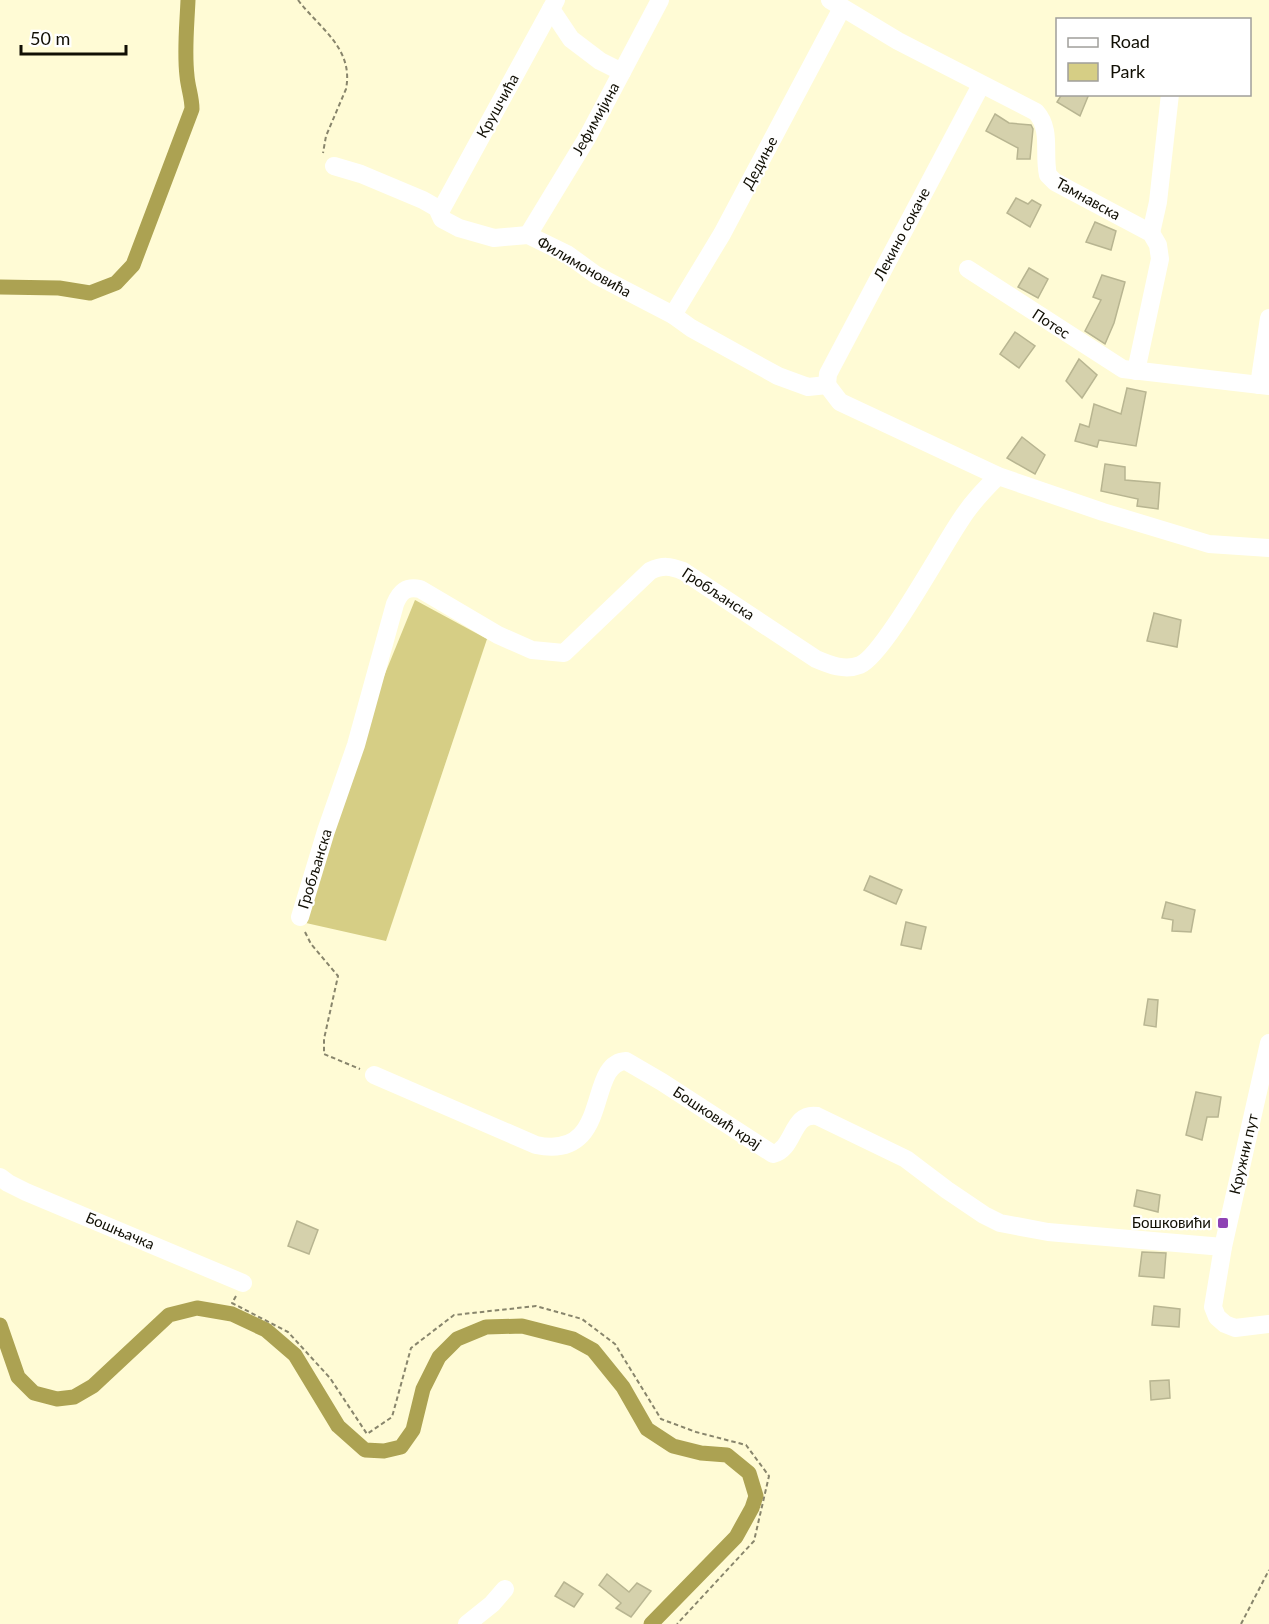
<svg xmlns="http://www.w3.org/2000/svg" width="1269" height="1624" viewBox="0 0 1269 1624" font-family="Lato,sans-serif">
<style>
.green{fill:#d6ce85}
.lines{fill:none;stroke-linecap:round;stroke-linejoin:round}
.canal{stroke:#aca252;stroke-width:15}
.building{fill:#d5d1ac;stroke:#b8b591;stroke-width:1.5}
.path{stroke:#88856c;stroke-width:2;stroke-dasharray:4.5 3;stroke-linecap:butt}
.minor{stroke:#fff;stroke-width:18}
.poi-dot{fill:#8e42b4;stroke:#fff;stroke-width:2}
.labels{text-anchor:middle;stroke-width:4.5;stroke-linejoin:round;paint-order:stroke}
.street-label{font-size:15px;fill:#110f04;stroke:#fff}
.poi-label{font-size:15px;fill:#110f04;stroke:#fff;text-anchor:end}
</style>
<rect width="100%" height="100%" fill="#fffbd5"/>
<!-- green -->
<polygon class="green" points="415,600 487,639 386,941 306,923 356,745"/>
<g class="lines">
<!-- canal -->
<g class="canal">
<path d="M0,287L59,288L90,293L116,283L133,265L192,109C192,97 188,88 187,76C184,51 187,25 188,0"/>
<polyline points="0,1325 18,1377 34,1393 57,1399 74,1397 93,1386 169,1315 197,1308 232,1314 266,1330 295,1355 338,1426 365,1450 384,1451 401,1447 413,1430 423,1389 439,1357 457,1339 486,1327 522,1326 573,1339 593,1350 623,1387 647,1429 673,1446 701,1453 727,1455 749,1473 756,1496 752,1508 736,1537 651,1624"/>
</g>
</g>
<!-- building -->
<g class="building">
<polygon points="1062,94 1089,94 1080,116 1057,102"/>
<polygon points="995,114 1009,123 1031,125 1033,129 1030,159 1017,159 1018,148 986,131"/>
<polygon points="1016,198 1028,204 1032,200 1041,205 1030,227 1007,213"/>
<polygon points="1095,222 1116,231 1111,250 1086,242"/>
<polygon points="1029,268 1048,279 1038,298 1018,287"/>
<polygon points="1102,275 1125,282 1114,323 1105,344 1085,331 1101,300 1093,297"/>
<polygon points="1015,332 1035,346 1019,368 1000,354"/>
<polygon points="1079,359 1097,375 1082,398 1066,381"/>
<polygon points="1127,388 1146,392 1136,446 1099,440 1097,447 1075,441 1080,424 1089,427 1094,404 1121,414"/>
<polygon points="1022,437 1045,455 1035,474 1007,458"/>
<polygon points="1105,464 1125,467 1125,480 1160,483 1158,509 1137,506 1138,499 1101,491"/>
<polygon points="1154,613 1181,620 1177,647 1147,641"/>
<polygon points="870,876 902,890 896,904 864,890"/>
<polygon points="1166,902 1195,910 1191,932 1172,931 1173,920 1162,918"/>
<polygon points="906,922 926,927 921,949 901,945"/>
<polygon points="1148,999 1158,1000 1156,1027 1144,1025"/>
<polygon points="1196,1092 1221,1097 1218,1117 1207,1117 1202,1140 1186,1135"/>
<polygon points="1137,1190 1160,1195 1158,1212 1134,1206"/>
<polygon points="297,1221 318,1230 309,1254 288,1246"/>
<polygon points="1142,1252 1166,1253 1164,1278 1139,1276"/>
<polygon points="1154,1306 1180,1309 1179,1327 1152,1325"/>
<polygon points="1169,1380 1170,1398 1151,1400 1150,1381"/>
<polygon points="607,1574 629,1592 637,1583 651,1591 631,1617 616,1608 621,1603 599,1585"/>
<polygon points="564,1582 583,1594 574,1607 555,1596"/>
</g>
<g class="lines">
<!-- path -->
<g class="path">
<path d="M298,0C319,28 354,48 346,89L326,136L323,153"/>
<polyline points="305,932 311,944 338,976 324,1039 324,1054 360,1069"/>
<polyline points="236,1296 232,1303 288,1332 330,1378 367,1434 392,1417 411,1348 454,1315 536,1306 582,1319 615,1344 661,1419 696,1432 746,1445 769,1476 754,1541 677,1624"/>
<polyline points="1241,1624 1269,1570"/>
</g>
<!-- minor -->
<g class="minor">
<path d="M830,0L898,41L1036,112C1052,130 1043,153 1048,175L1055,182L1151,233L1158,245L1160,259L1136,371"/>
<polyline points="551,9 571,39 600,61 622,72"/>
<polyline points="334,166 361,174 423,200 437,208 442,219 459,228 494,238 528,235 567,254 596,275 673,315 691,328 778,376 808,387 827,385"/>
<polyline points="440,212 556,0"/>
<polyline points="1151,233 1158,202 1170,94"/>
<polyline points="528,235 587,138 660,0"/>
<polyline points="968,269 1123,369 1269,386"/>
<polyline points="673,315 722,234 842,8"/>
<polyline points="827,385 840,402 998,476 1103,512 1209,544 1269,548"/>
<polyline points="827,385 828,374 981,85"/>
<polyline points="1259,385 1269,318"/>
<path d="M300,917L326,831L356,745L395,604C400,592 406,586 420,589L498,635L532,650L564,653L650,571C663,565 670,566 683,571L816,659C830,665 845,671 860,665C884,655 943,545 962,518C972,502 985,489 998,476"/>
<polyline points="1269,1043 1223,1247 1213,1307 1217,1317 1225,1324 1235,1328 1269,1324"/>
<path d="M374,1075L536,1145C613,1161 585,1063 626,1061L662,1082L773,1154C795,1149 791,1112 817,1116L906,1159L947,1190L984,1215L1000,1223L1048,1232L1223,1247"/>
<polyline points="0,1177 8,1183 26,1192 243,1283"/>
<polyline points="467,1624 492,1604 505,1589"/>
</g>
</g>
<!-- markers -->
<rect class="poi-dot" x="1217" y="1217" width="12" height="12" rx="3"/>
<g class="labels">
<!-- street labels -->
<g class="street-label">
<text transform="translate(498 106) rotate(-61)" y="5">Крушчића</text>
<text transform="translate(596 119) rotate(-61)" y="5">Јефимијина</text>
<text transform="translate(760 163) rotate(-62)" y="5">Дедиње</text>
<text transform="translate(1088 199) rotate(29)" y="5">Тамнавска</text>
<text transform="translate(902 234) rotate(-62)" y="5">Лекино сокаче</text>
<text transform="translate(584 267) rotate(30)" y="5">Филимоновића</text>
<text transform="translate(1051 324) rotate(33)" y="5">Потес</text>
<text transform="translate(718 594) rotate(33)" y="5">Гробљанска</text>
<text transform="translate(315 869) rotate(-73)" y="5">Гробљанска</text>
<text transform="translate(717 1118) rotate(33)" y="5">Бошковић крај</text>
<text transform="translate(1244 1154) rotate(-77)" y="5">Кружни пут</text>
<text transform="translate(120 1231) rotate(23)" y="5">Бошњачка</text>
</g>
<!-- poi labels -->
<g class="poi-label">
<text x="1211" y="1228">Бошковићи</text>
</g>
</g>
<!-- legend -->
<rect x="1056" y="18" width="195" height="78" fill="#ffffff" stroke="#a09f9b" stroke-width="1.5"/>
<rect x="1068" y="38" width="30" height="9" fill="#ffffff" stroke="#a09f9b" stroke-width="1.5"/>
<text x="1110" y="48" font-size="18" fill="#110f04">Road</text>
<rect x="1068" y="63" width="30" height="18" fill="#d6ce85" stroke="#a09f9b" stroke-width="1.5"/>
<text x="1110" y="78" font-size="18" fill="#110f04">Park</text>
<!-- scale -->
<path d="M21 45v9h105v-9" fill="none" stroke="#110f04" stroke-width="3"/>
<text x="30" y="45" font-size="18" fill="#110f04" stroke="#ffffff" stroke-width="4.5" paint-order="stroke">50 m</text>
</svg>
